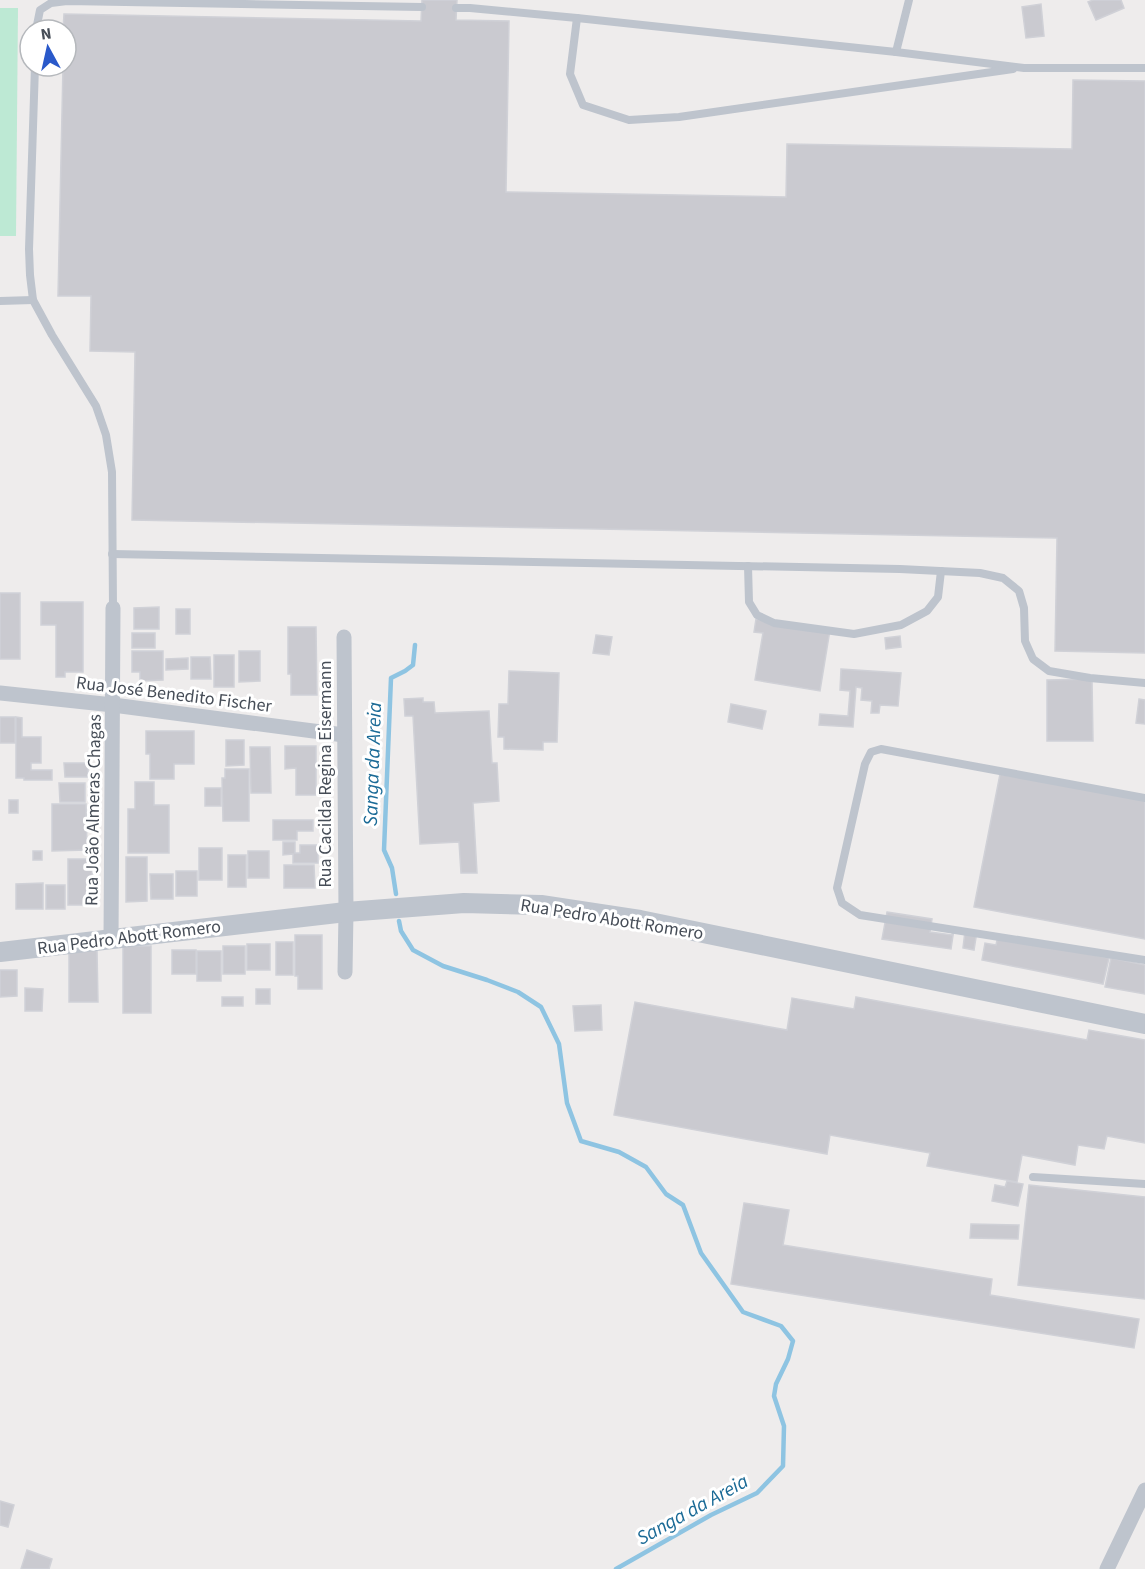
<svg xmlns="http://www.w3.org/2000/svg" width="1145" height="1569" viewBox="0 0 1145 1569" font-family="'Source Sans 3',sans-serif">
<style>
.green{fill:#bde9d4}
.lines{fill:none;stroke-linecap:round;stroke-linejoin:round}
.stream{stroke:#8ec4e2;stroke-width:4.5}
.building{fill:#cacad0;stroke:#d0d1d7;stroke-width:1.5}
.service{stroke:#bec4cd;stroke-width:8}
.minor{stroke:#bec4cd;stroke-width:15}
.tertiary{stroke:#bec4cd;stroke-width:20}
.labels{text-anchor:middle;stroke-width:6;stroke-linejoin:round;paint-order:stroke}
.street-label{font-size:18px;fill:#464d57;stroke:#fff}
.water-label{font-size:20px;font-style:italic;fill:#1a6a96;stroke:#fff}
</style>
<rect width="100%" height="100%" fill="#eeecec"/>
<!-- green -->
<polygon class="green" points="0,8 18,8 16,236 0,236"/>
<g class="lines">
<!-- stream -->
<g class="stream">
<polyline points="396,894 392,868 384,850 391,678 405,671 413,665 415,645"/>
<polyline points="399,921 401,931 413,950 443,966 487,980 518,992 541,1007 559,1044 567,1103 581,1141 619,1152 646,1167 666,1194 683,1205 701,1253 743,1312 781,1326 793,1341 788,1359 776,1384 774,1396 784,1426 783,1466 757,1493 711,1515 616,1569"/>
</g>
</g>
<!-- building -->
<g class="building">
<polygon points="422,0 457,0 456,20 509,21 506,192 786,197 787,144 1072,149 1073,80 1145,81 1145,653 1055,651 1057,538 132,520 135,352 90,351 91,296 58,296 63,66 66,66 66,30 63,30 64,14 421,21"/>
<polygon points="1093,0 1121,0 1124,8 1096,20 1088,2"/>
<polygon points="1041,4 1044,36 1026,38 1022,7"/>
<rect x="0" y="593" width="20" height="66"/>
<polygon points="41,602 83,602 83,672 65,672 65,677 56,677 56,625 41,625"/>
<polygon points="159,607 159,629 134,629 134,608"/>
<rect x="176" y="609" width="14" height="25"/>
<polygon points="756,619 830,630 820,691 755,680 763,633 754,632"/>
<polygon points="288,627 316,627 317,695 291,695 291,674 288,674"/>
<rect x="132" y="633" width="23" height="15"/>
<polygon points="596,635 612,637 609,655 593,653"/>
<polygon points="900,636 901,647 886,649 885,638"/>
<polygon points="132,651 163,651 163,680 140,681 140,672 132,672"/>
<polygon points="239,651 260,651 260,681 239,682"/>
<rect x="214" y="655" width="20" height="32"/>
<polygon points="191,657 210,657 211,679 191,679"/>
<polygon points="188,658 188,669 166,670 166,659"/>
<polygon points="841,669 901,673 898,706 880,705 879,713 871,713 872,701 861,700 862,688 856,687 853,727 819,725 820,714 848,716 850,691 840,690"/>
<polygon points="509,671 559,673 557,742 543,742 543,750 504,749 504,737 498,737 499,704 508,704"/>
<polygon points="1092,679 1093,741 1047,741 1047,680"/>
<polygon points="423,698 423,702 434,702 435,713 489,711 492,763 497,763 499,801 473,803 477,873 461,873 459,842 420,844 413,716 405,716 404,699"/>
<polygon points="1139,699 1145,700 1145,724 1136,723"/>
<polygon points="731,704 766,711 762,729 728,722"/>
<rect x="0" y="717" width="15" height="26"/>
<polygon points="16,717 22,718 22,737 41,737 41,763 31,763 31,770 52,770 52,780 24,780 24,778 16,778"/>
<polygon points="146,731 194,731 194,764 174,764 174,779 150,779 150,754 146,754"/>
<polygon points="226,740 244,740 244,765 226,766"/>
<polygon points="285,746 316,746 316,795 296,795 296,768 285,769"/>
<polygon points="250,747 270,747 271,793 251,793"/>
<polygon points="64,763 88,763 88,777 65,777"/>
<polygon points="225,769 249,769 249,821 223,821 222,778 225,778"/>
<polygon points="1000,774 1145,801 1145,939 974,907"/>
<polygon points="135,782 154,782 154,805 169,805 169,853 128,853 128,809 135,809"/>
<polygon points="59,783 85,783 85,802 60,802"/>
<rect x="205" y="788" width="16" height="18"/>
<rect x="9" y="800" width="9" height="13"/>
<polygon points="52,804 86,804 87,850 52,851"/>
<polygon points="273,820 313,820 313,831 297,831 297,840 273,840"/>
<polygon points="283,842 295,842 295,853 300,853 300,845 318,845 318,863 293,863 293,854 283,855"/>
<rect x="199" y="848" width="23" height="32"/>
<rect x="33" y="851" width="9" height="9"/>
<rect x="248" y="851" width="21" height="27"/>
<rect x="228" y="855" width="18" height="32"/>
<polygon points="126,857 147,857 147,901 126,902"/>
<rect x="68" y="859" width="24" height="46"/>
<polygon points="284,865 314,865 315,888 284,888"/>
<rect x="176" y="871" width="21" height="25"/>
<polygon points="150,874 173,874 173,899 151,899"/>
<polygon points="43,883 43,909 16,909 16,884"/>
<rect x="46" y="885" width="19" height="24"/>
<polygon points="887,912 932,919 930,932 952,935 953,927 977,931 974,950 963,948 965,931 954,929 951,949 882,939"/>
<polygon points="295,935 322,935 322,989 298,989 298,976 295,976"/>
<polygon points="998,936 1109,958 1103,984 982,960 985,943 996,945"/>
<rect x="276" y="942" width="17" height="33"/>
<rect x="247" y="944" width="23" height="26"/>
<rect x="123" y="946" width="28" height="67"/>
<rect x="223" y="946" width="22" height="28"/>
<polygon points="69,950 97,950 98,1002 69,1002"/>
<rect x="172" y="950" width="24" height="24"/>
<rect x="197" y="951" width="24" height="30"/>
<polygon points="1111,958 1145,965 1145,994 1105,987"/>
<polygon points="0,970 17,970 17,996 0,997"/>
<polygon points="25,988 43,989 42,1011 25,1011"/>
<rect x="256" y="989" width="14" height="15"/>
<rect x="222" y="997" width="21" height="9"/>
<polygon points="856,997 1087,1040 1089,1030 1145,1040 1145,1143 1107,1136 1104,1149 1078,1145 1075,1165 1022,1155 1017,1182 927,1166 930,1153 830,1135 827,1154 614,1115 635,1002 787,1030 792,998 854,1009"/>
<polygon points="601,1005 602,1030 575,1031 573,1006"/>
<polygon points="1007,1181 1023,1184 1018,1206 992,1201 995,1185 1005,1187"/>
<polygon points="1029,1185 1145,1197 1145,1299 1018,1285"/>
<polygon points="744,1203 789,1210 783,1245 992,1279 990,1295 1139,1319 1134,1348 731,1284"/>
<polygon points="971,1224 1019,1225 1018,1239 970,1238"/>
<polygon points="0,1501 14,1505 8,1527 0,1525"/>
<polygon points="27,1550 52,1559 49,1569 21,1569"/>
</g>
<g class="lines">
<!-- service -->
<g class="service">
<polyline points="456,8 470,8 577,18 896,52 1024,68 1145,68"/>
<polyline points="577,18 570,74 583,105 629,120 679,117 1013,69"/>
<polyline points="36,30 40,10 51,3 67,1 422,7"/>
<polyline points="896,52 909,0"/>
<polyline points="35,66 29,249 30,275 33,300 52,335 96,406 106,435 112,472 113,608"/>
<polyline points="0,301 33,300"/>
<polyline points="112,554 900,569 980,573 1003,578 1019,591 1024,608 1025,641 1033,659 1049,671 1090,678 1145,683"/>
<polyline points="748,566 749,602 757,615 774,623 854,634 901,625 927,611 938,597 941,571"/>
<polyline points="1145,798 881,749 871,752 865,764 837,888 842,903 860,915 1145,960"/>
<polyline points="1033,1177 1145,1184"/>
</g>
<!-- minor -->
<g class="minor">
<polyline points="344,637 346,912 345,972"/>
<polyline points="0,693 113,705 344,735"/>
<polyline points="111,940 113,608"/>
<polyline points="1107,1569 1145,1490"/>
</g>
<!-- tertiary -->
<polyline class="tertiary" points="0,952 346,912 464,903 541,905 640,920 1145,1024"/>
</g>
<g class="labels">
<!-- street labels -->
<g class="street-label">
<text transform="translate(174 694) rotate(7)" y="6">Rua José Benedito Fischer</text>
<text transform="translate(325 774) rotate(-90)" y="6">Rua Cacilda Regina Eisermann</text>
<text transform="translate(93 810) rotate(-89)" y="6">Rua João Almeras Chagas</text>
<text transform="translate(612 919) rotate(9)" y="6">Rua Pedro Abott Romero</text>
<text transform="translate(129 937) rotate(-7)" y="6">Rua Pedro Abott Romero</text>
</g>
<!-- water labels -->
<g class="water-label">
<text transform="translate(372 764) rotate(-88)" y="7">Sanga da Areia</text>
<text transform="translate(692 1509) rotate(-29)" y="7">Sanga da Areia</text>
</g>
</g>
<!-- north arrow -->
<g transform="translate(48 48) rotate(352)"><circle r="28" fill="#ffffff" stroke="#b5b8bc" stroke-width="1.5"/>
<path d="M0-4.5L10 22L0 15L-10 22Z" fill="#2a59ca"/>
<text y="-9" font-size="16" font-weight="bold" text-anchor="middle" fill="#464d57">N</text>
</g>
</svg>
